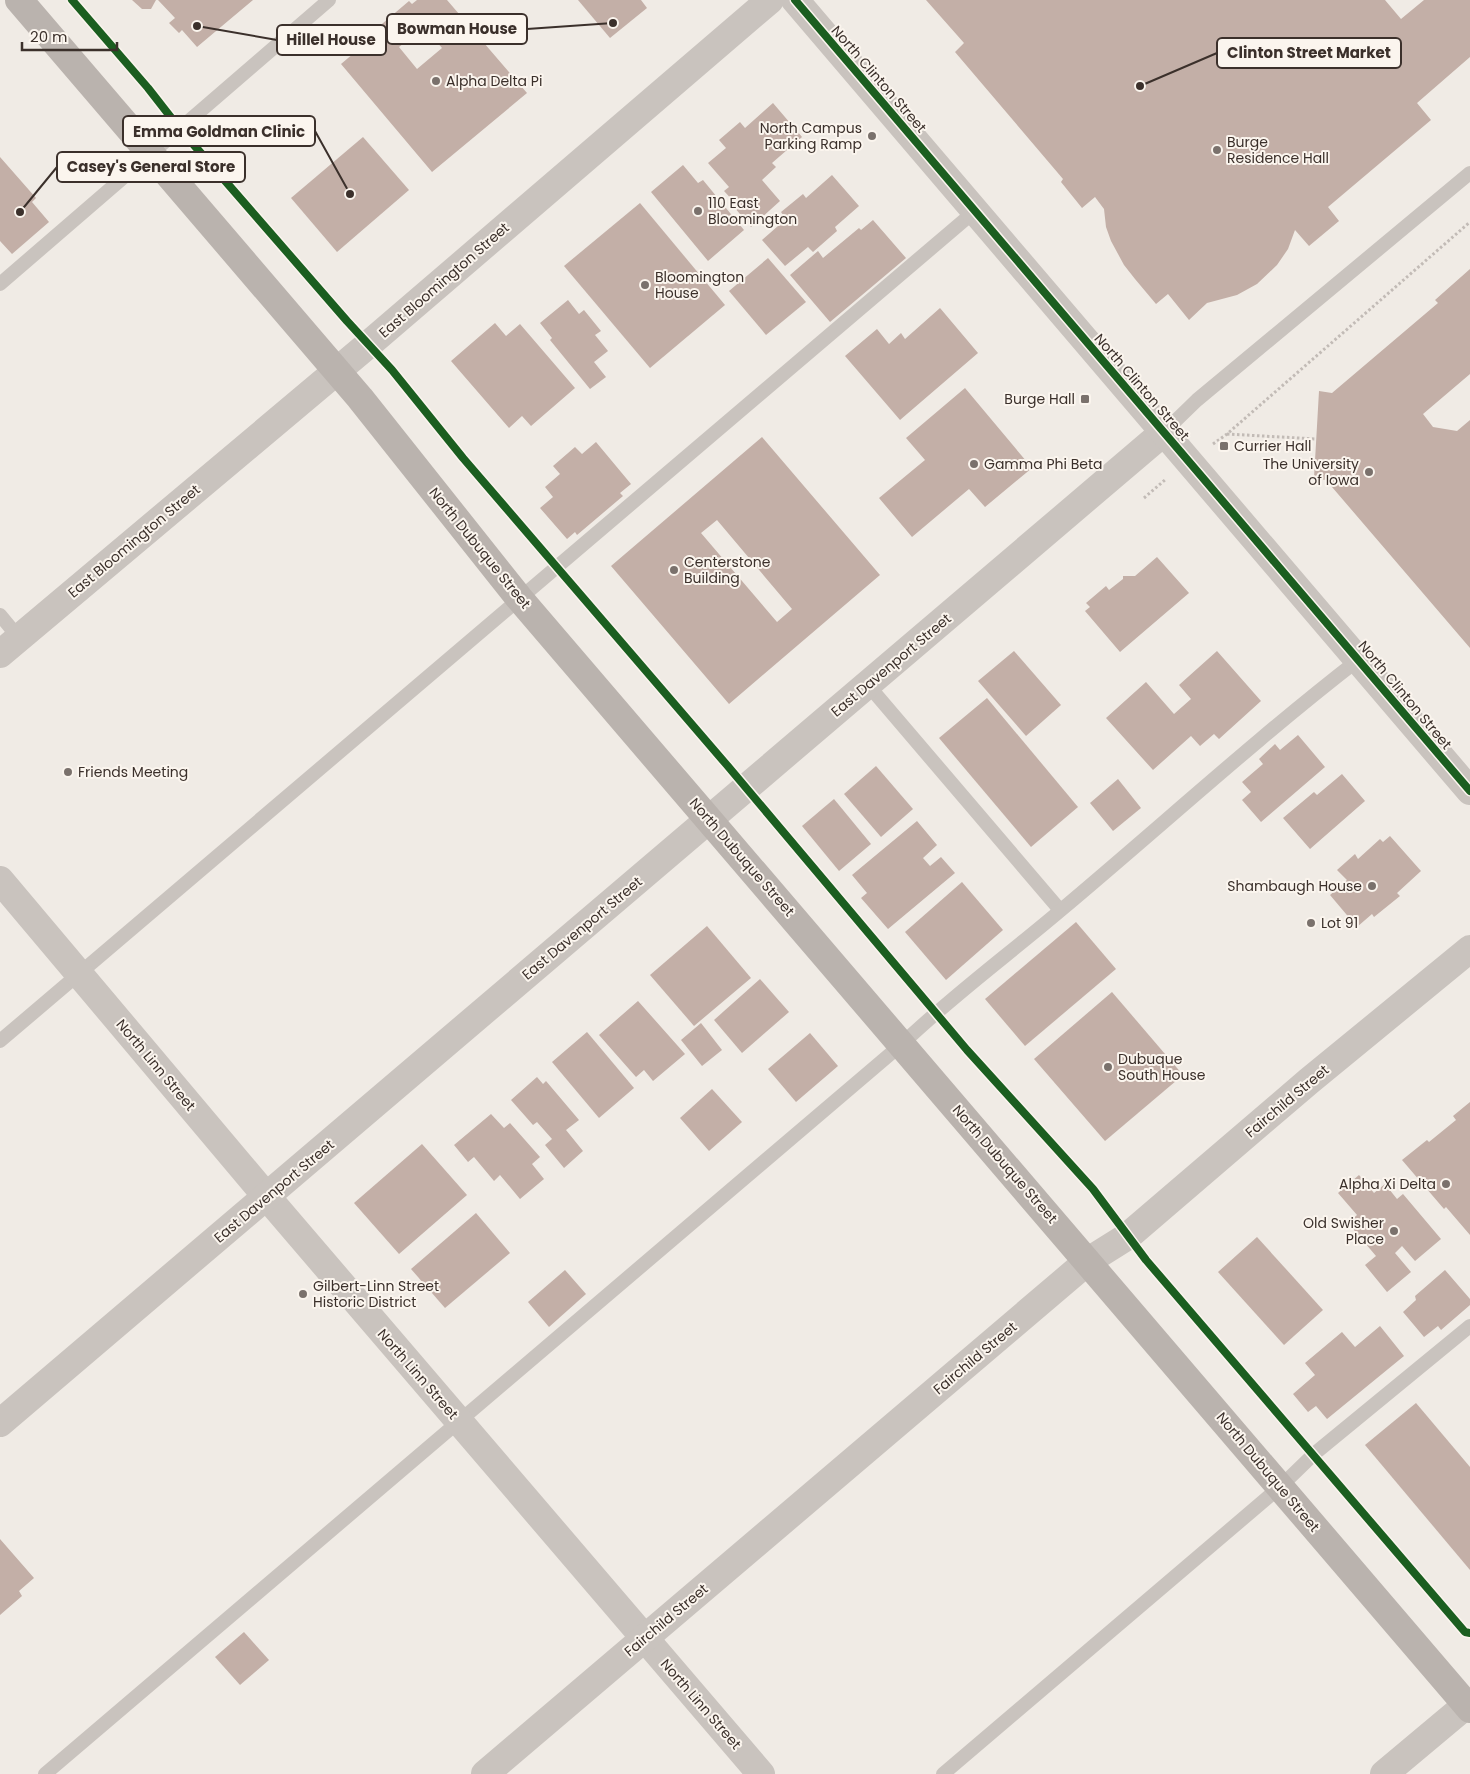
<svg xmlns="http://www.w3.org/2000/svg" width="1470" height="1774" viewBox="0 0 1470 1774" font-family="Poppins,sans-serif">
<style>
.building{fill:#c3afa7;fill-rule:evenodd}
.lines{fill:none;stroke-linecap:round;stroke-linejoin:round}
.path{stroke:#c2bbb6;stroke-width:3;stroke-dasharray:2.5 2.5;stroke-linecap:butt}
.service{stroke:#c9c3be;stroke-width:14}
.minor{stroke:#c9c3be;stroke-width:28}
.tertiary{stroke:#c9c3be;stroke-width:28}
.secondary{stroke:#bab3ae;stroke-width:28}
.cycleway-casing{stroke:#fbf5ee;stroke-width:11}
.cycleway{stroke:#1b5e20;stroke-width:8}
.poi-dot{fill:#7a716c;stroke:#fbf5ee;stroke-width:2}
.labels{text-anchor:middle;stroke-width:4;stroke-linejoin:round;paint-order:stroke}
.street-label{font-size:14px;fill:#3b302b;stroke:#fbf5ee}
.poi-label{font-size:14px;fill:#3b302b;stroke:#fbf5ee;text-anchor:start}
.leader{fill:none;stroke:#3b302b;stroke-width:2}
.callout-dot{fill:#3b302b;stroke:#fbf5ee;stroke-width:2}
.callout{fill:#fbf5ee;stroke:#3b302b;stroke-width:2}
.callout-label{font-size:15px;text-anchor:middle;font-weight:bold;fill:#3b302b}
</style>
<rect width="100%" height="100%" fill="#f0ebe5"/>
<!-- building -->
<g class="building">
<polygon points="132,0 156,0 151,9 142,9"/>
<polygon points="158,0 253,0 197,47 182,30 179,33 169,23 175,18"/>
<path d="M417,0H447L527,93L432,172L341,64L379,32L376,29L409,1L412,4ZM424,27L442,48L417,69L399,47Z"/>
<polygon points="578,0 641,0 647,8 610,38"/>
<polygon points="926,0 1385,0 1401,19 1424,0 1470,0 1470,57 1417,103 1431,120 1328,207 1339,221 1309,246 1295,230 1288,249 1277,265 1257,284 1237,295 1207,303 1189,320 1168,294 1156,304 1135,279 1124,265 1111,241 1106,227 1104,209 1095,197 1082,208 1061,182 1063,179 955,52 964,43"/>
<polygon points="773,103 802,137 772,163 776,167 762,180 780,201 751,227 734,207 736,204 724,191 729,187 708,163 726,148 719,140 740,122 745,128"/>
<polygon points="363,137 409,190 337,252 291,198"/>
<polygon points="0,157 36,198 32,202 49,222 12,254 0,241"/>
<polygon points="683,165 698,183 703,180 744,230 708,261 651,192"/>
<polygon points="832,175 859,206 835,227 837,231 813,252 808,247 785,266 762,240 786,219 781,212 803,194 806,198"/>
<polygon points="640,203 725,305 650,368 564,266"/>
<polygon points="873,220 906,258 830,322 790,275 818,251 823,258 859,228 861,230"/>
<polygon points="768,258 806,302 766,335 729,291"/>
<polygon points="1470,269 1470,374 1423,414 1433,427 1457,431 1470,420 1470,648 1326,480 1314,478 1319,391 1332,393 1438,303 1435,300"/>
<polygon points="568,300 579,314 584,310 601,331 595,335 608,351 594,362 606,377 590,389 550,340 552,338 540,323"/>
<polygon points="940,308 978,353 900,420 845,356 877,329 889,344 901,333 905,339"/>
<polygon points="495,323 506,336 520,324 575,388 531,426 522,416 509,428 451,361"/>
<polygon points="965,388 1032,468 985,507 969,489 912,537 879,498 925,460 906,438"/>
<path d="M762,437L880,575L729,704L611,566ZM717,520L792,609L777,622L701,533Z"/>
<polygon points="596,442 631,484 620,493 623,496 577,535 575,532 567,539 540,508 553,497 545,487 560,474 553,466 575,447 582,454"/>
<polygon points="1157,557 1189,593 1120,652 1085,611 1090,607 1086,603 1106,586 1109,590 1123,579 1123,576 1135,576"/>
<polygon points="1014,651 1061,705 1026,736 978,681"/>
<polygon points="1217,651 1261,701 1219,739 1214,734 1200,746 1191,736 1153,770 1106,718 1146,682 1174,714 1191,699 1179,685"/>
<polygon points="987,698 1078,807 1031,847 939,738"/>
<polygon points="1298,735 1325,767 1261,822 1242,800 1251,792 1242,782 1263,764 1259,759 1275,744 1280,750"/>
<polygon points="876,766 913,809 881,837 844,794"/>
<polygon points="1342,774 1365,801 1310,849 1283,818 1314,792 1317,795"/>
<polygon points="1118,779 1141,808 1113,831 1090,803"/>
<polygon points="834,799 871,844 839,871 802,826"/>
<polygon points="917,821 937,845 923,858 930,866 941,857 955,873 888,929 861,898 867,893 852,875"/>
<polygon points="1390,836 1421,871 1397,893 1400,896 1374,917 1372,914 1357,927 1330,895 1347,880 1337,870 1355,854 1358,859 1380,839 1383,842"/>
<polygon points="962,882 1003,930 946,980 905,932"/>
<polygon points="1076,922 1116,969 1025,1046 985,999"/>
<polygon points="707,926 751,978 694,1026 650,975"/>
<polygon points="760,979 789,1012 742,1053 714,1020"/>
<polygon points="1112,992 1183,1075 1105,1141 1034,1059"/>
<polygon points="638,1001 685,1054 653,1081 644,1070 636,1077 599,1035"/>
<polygon points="701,1023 722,1050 702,1066 681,1040"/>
<polygon points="587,1032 634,1088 599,1118 552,1062"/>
<polygon points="810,1033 838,1066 796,1102 768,1069"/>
<polygon points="537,1077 543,1084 546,1081 579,1120 566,1130 583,1151 564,1168 545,1145 552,1139 537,1122 533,1125 511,1100"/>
<polygon points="712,1089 742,1122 709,1151 680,1118"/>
<polygon points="1470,1102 1470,1235 1446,1207 1444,1209 1402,1160 1427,1140 1429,1142 1456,1120 1453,1116"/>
<polygon points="491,1114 504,1128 510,1123 540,1157 532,1164 544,1179 520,1199 500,1175 494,1181 474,1157 468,1162 454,1145"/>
<polygon points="422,1144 467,1195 399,1254 354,1203"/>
<polygon points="1359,1175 1374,1193 1385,1184 1397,1199 1403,1194 1441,1239 1415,1261 1402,1246 1395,1253 1411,1272 1387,1292 1365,1265 1376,1256 1348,1223 1357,1215 1338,1193"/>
<polygon points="476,1213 510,1253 445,1308 411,1269"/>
<polygon points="1257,1237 1323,1310 1284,1345 1218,1272"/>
<polygon points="565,1270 586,1294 549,1327 528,1302"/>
<polygon points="1445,1270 1470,1299 1470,1305 1441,1330 1438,1326 1424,1337 1403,1312 1416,1300 1415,1296"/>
<polygon points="1380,1326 1404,1356 1327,1419 1316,1406 1308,1412 1293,1394 1315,1375 1305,1363 1342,1332 1355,1347"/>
<polygon points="1416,1403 1470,1467 1470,1570 1365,1445"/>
<polygon points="0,1539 34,1578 19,1591 22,1596 0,1615"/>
<polygon points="244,1632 269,1660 240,1685 215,1657"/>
</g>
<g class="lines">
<!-- path -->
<g class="path">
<polyline points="1227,434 1316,439"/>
<polyline points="1213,444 1227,434 1470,222"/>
<polyline points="1144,498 1166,479"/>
</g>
<!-- service -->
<g class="service">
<polyline points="0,284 329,0"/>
<polyline points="1164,432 1197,400 1470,173"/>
<polyline points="0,615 19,638"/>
<polyline points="868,685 1060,910"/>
<polyline points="0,1041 975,211"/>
<path d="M45,1774L902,1044C952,996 1008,955 1061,910C1160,827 1256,739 1358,660"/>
<polyline points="943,1774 1280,1487 1314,1454 1470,1326"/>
</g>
<!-- minor -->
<g class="minor">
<polyline points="0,654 369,344 770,0"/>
<polyline points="0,880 267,1197 761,1774"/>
<polyline points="0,1423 1164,432"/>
<polyline points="485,1774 1088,1261 1128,1236 1309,1081 1470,949"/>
</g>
<!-- tertiary -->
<g class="tertiary">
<polyline points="795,0 1470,791"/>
<polyline points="1384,1774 1470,1702"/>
</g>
<!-- secondary -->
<polyline class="secondary" points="19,0 360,398 519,598 1470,1709"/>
<defs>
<g id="cycleway">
<polyline points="72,0 148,88 180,129 347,321 392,370 463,458 726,764 967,1050 1093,1189 1146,1260 1465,1632 1470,1633"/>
<polyline points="795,0 1470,791"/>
</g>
</defs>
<!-- cycleway casing -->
<use href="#cycleway" class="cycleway-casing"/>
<!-- cycleway -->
<use href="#cycleway" class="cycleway"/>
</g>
<!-- markers -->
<g class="poi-dot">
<circle cx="436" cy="81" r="5"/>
<circle cx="872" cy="136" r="5"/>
<circle cx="1217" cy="150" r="5"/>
<circle cx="698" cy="211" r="5"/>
<circle cx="645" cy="285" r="5"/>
<rect x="1080" y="394" width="10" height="10" rx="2.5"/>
<rect x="1219" y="441" width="10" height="10" rx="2.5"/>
<circle cx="974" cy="464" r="5"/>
<circle cx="1369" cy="472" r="5"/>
<circle cx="674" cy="570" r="5"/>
<circle cx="68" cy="772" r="5"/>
<circle cx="1372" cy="886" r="5"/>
<circle cx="1311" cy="923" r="5"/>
<circle cx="1108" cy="1067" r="5"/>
<circle cx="1446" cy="1184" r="5"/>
<circle cx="1394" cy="1231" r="5"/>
<circle cx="303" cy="1294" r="5"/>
</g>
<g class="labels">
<!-- street labels -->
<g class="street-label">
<text transform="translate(879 79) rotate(49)" y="5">North Clinton Street</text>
<text transform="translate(444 280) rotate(-41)" y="5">East Bloomington Street</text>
<text transform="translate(1142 387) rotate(49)" y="5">North Clinton Street</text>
<text transform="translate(134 541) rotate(-40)" y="5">East Bloomington Street</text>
<text transform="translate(480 548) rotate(51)" y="5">North Dubuque Street</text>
<text transform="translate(891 665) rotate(-40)" y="5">East Davenport Street</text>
<text transform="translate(1405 695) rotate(50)" y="5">North Clinton Street</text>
<text transform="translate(742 857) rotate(49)" y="5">North Dubuque Street</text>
<text transform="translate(582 928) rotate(-40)" y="5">East Davenport Street</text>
<text transform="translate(156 1065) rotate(50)" y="5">North Linn Street</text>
<text transform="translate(1287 1101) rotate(-40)" y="5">Fairchild Street</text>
<text transform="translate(1005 1164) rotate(49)" y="5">North Dubuque Street</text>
<text transform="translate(274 1191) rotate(-40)" y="5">East Davenport Street</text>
<text transform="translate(975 1358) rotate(-40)" y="5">Fairchild Street</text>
<text transform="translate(418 1374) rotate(49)" y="5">North Linn Street</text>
<text transform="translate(1268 1472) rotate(50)" y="5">North Dubuque Street</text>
<text transform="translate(666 1620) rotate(-40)" y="5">Fairchild Street</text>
<text transform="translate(701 1704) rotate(49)" y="5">North Linn Street</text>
</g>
<!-- poi labels -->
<g class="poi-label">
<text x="446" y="86">Alpha Delta Pi</text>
<text x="862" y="133" text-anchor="end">North Campus<tspan x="862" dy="16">Parking Ramp</tspan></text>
<text x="1227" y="147">Burge<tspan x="1227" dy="16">Residence Hall</tspan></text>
<text x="708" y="208">110 East<tspan x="708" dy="16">Bloomington</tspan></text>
<text x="655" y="282">Bloomington<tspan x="655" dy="16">House</tspan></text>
<text x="1075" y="404" text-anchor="end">Burge Hall</text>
<text x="1234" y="451">Currier Hall</text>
<text x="984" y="469">Gamma Phi Beta</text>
<text x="1359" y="469" text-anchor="end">The University<tspan x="1359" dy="16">of Iowa</tspan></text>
<text x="684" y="567">Centerstone<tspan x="684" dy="16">Building</tspan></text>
<text x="78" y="777">Friends Meeting</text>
<text x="1362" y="891" text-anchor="end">Shambaugh House</text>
<text x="1321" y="928">Lot 91</text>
<text x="1118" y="1064">Dubuque<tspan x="1118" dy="16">South House</tspan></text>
<text x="1436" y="1189" text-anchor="end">Alpha Xi Delta</text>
<text x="1384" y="1228" text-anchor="end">Old Swisher<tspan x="1384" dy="16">Place</tspan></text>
<text x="313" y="1291">Gilbert-Linn Street<tspan x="313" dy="16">Historic District</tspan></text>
</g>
</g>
<!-- callouts -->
<path class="leader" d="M613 23L527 29M197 26L277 40M1140 86L1217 53M350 194L315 131M20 212L57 167"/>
<g class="callout-dot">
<circle cx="613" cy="23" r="5"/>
<circle cx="197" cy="26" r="5"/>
<circle cx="1140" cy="86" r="5"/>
<circle cx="350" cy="194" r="5"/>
<circle cx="20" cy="212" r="5"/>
</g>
<g class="callout">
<rect x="387" y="14" width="140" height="30" rx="5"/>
<rect x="277" y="25" width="109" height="30" rx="5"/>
<rect x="1217" y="38" width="184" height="30" rx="5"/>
<rect x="123" y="116" width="192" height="30" rx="5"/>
<rect x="57" y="152" width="188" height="30" rx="5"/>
</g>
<g class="callout-label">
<text x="457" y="34">Bowman House</text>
<text x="331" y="45">Hillel House</text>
<text x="1309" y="58">Clinton Street Market</text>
<text x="219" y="137">Emma Goldman Clinic</text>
<text x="151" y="172">Casey's General Store</text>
</g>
<!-- scale -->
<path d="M22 42v8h95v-8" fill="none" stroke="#3b302b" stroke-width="2.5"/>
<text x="30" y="42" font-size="15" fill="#3b302b" stroke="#fbf5ee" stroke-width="4" paint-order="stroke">20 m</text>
</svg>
